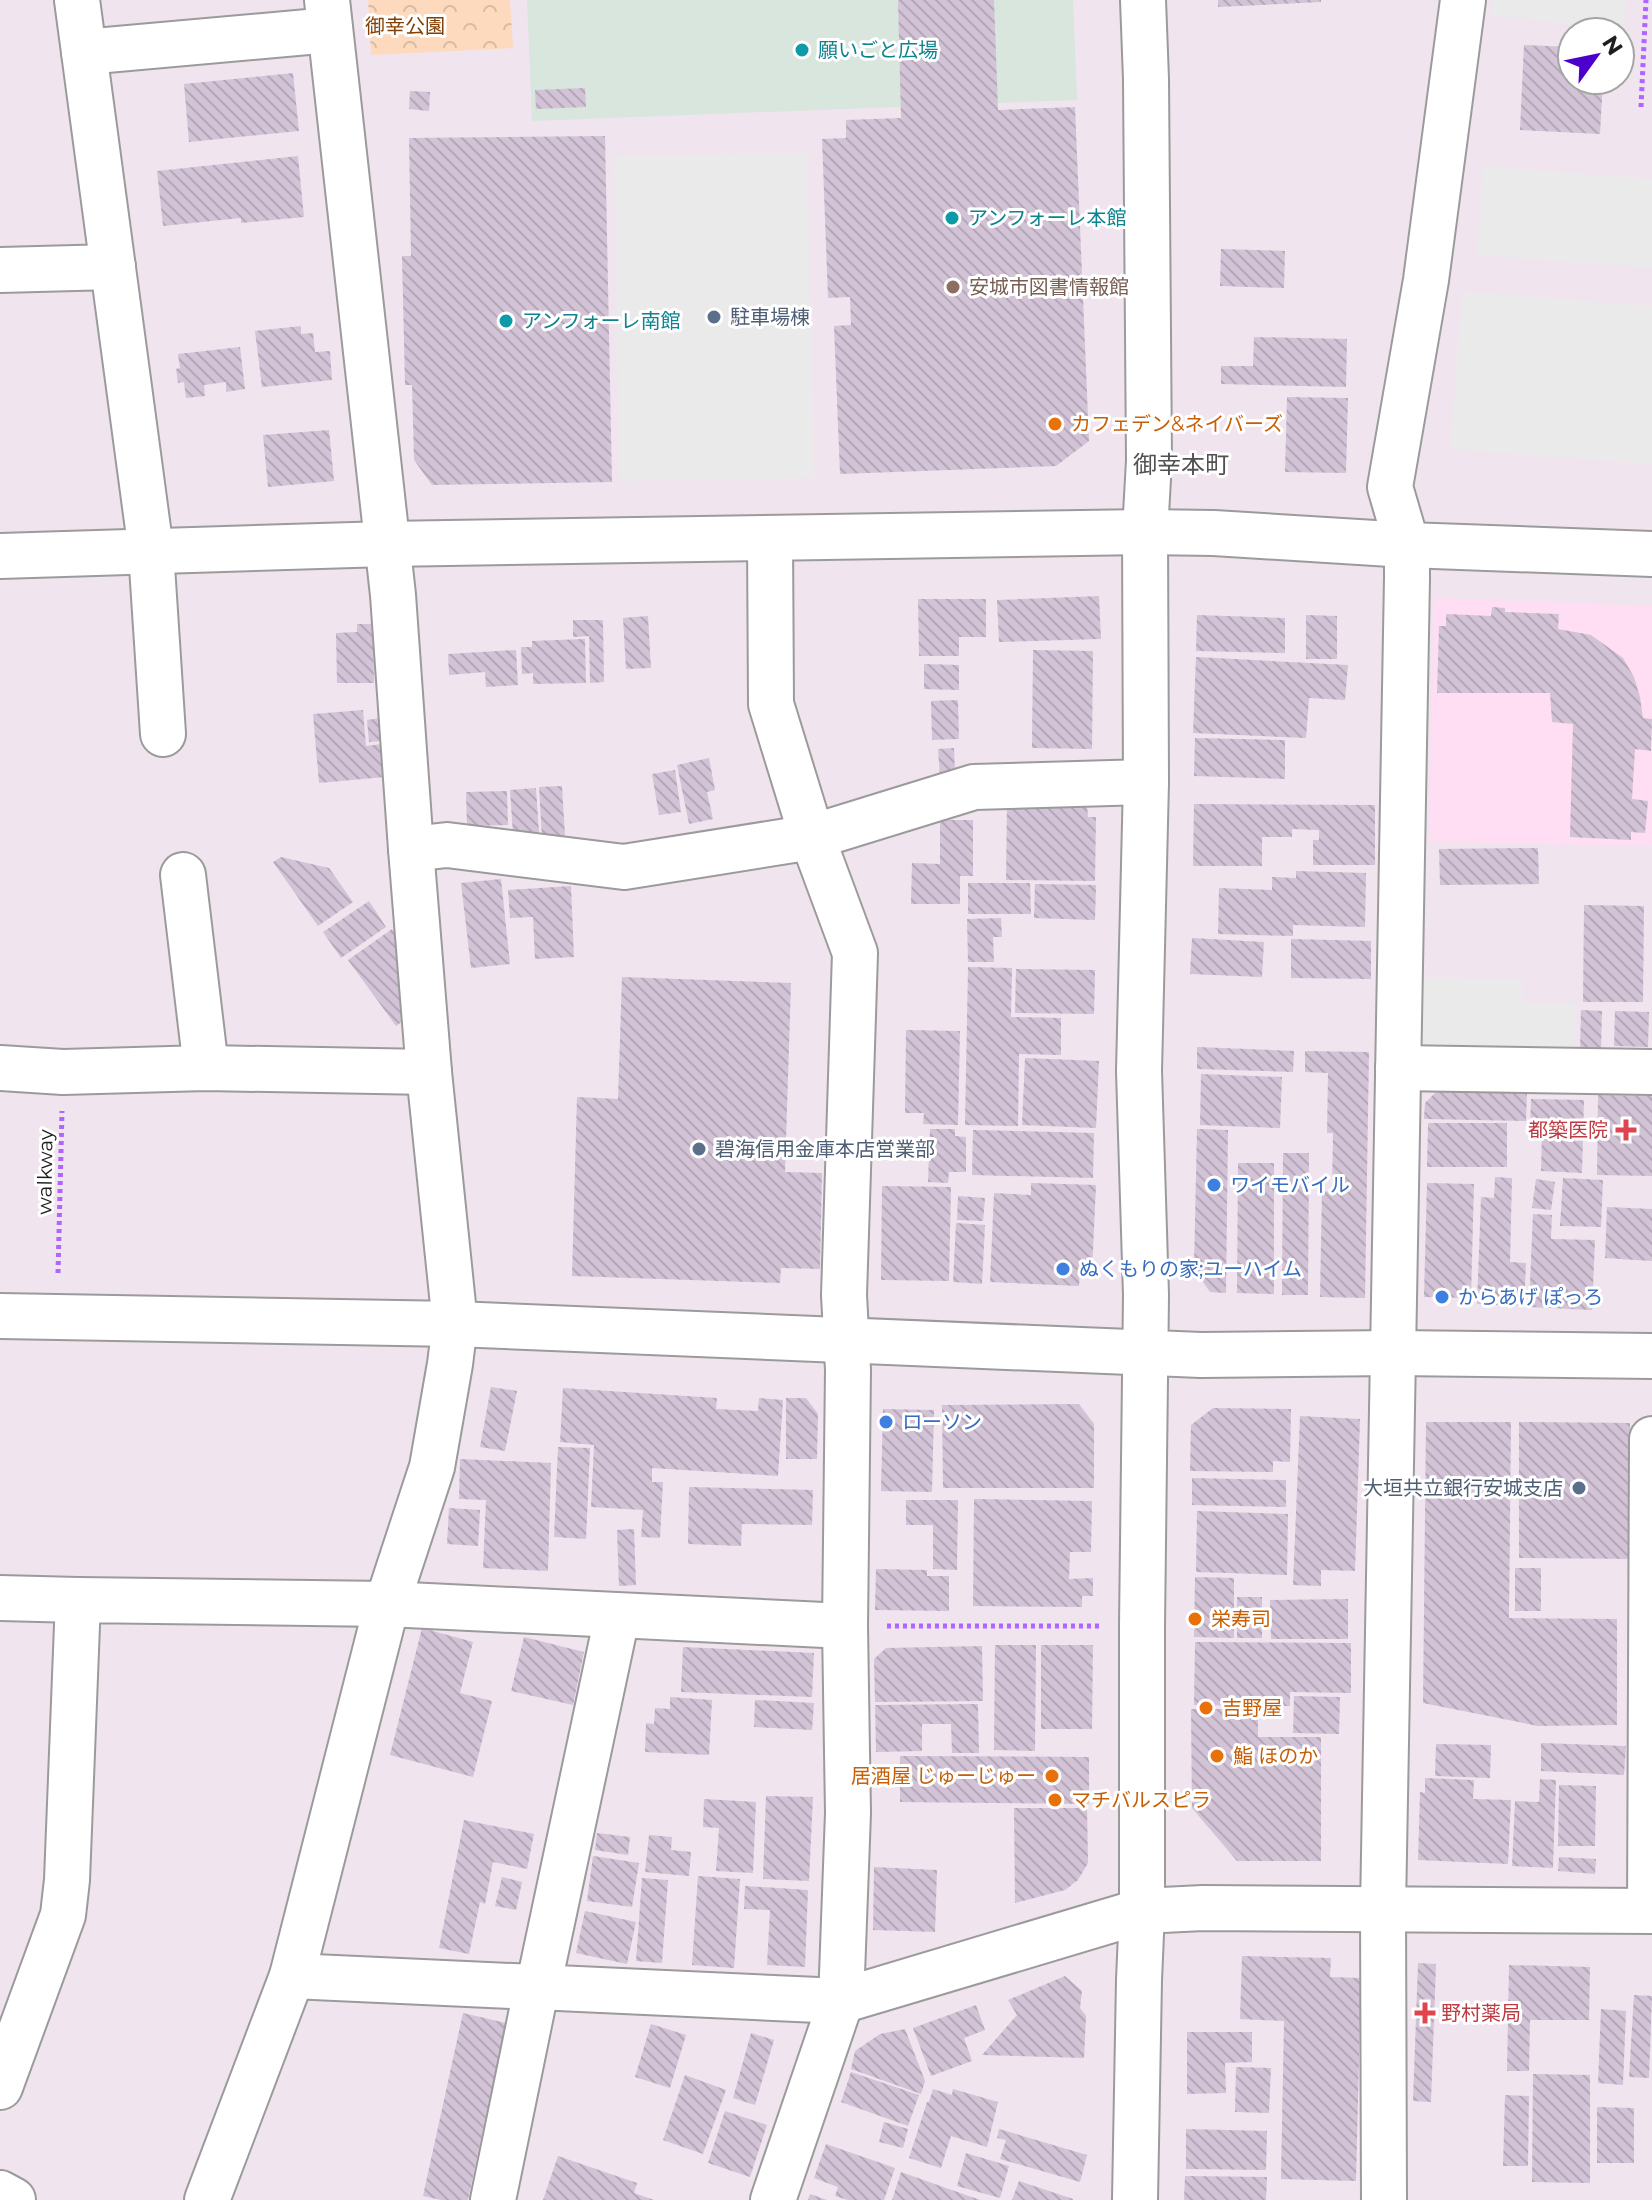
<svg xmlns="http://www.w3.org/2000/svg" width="1652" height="2200" viewBox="0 0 1652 2200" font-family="Montserrat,'Noto Sans JP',sans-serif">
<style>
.education{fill:#ffddf2}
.park{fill:url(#park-crowns)}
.parking{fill:#eaeaea}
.plaza{fill:#d8e6dd}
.building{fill:url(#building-back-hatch)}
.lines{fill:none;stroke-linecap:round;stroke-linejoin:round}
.minor-casing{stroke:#9b9b9b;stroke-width:48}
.path{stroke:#af65ff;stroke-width:5;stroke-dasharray:4 4;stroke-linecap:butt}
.minor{stroke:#fff;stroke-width:44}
.culture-dot{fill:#0f9aa8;stroke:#fff;stroke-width:3}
.education-dot{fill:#8d6e63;stroke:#fff;stroke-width:3}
.service-dot{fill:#5c6f8a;stroke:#fff;stroke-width:3}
.food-dot{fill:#e8710a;stroke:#fff;stroke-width:3}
.health-dot{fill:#e0444e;stroke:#fff;stroke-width:3}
.shop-dot{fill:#3f7fe0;stroke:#fff;stroke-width:3}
.labels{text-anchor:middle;stroke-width:6;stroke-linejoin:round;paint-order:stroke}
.park-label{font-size:20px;fill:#843f04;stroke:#fff}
.culture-label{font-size:20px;fill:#0d838f;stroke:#fff;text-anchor:start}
.education-label{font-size:20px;fill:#785e54;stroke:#fff;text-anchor:start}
.service-label{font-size:20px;fill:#4e5e75;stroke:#fff;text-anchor:start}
.food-label{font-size:20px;fill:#c56008;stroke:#fff;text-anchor:start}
.health-label{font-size:20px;fill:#be3a42;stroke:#fff;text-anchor:end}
.street-label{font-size:20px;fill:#1e1e1e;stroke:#fff}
.shop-label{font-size:20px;fill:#366cbe;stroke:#fff;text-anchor:start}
.quarter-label{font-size:24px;fill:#515151;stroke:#fff}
</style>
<defs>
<pattern id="park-crowns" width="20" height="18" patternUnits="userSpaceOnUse" patternTransform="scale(2)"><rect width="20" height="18" fill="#fddabd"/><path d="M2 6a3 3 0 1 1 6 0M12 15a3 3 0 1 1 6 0" fill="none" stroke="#d8bba2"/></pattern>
<pattern id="building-back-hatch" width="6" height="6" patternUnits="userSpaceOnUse" patternTransform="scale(2)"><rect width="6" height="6" fill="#d3c3d7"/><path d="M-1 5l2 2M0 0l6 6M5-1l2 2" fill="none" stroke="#b5a7b8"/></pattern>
</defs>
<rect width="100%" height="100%" fill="#f0e4ef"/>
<!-- education -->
<polygon class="education" points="1434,598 1652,606 1652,846 1429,842"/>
<!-- park -->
<polygon class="park" points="368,0 510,0 513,48 371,55"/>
<!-- parking -->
<g class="parking">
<polygon points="1493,0 1627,0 1624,30 1491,15"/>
<polygon points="807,153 814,478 620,481 614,156"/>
<polygon points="1483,166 1652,179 1652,268 1477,255"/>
<polygon points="1462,291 1652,306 1652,464 1450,449"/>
<polygon points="1422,978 1522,979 1522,1003 1575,1004 1574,1055 1421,1053"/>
</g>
<!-- plaza -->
<polygon class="plaza" points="527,0 1073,0 1077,100 532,121"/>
<!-- building -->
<g class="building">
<polygon points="898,0 994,0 998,110 1075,107 1089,441 1056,466 840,474 834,326 851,325 850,297 828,298 822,139 846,138 846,120 901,118"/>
<polygon points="1218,0 1321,0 1321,2 1218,7"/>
<polygon points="1524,45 1572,47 1572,80 1603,80 1600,134 1520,130"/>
<polygon points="293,73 299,131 189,142 184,84"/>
<polygon points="585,88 586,107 536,109 535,90"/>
<polygon points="410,91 430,92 429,111 409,109"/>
<polygon points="605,136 612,482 432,485 414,460 412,385 405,385 402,256 411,256 409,138"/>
<polygon points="298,156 304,217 241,223 241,218 163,226 157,171"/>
<polygon points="1221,249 1285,251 1284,288 1220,286"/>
<polygon points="301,326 301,334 313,333 315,352 330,351 332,380 262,387 255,331"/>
<polygon points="1254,337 1347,339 1346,387 1221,384 1221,366 1253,366"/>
<polygon points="240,347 245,389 226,392 226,382 204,385 205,396 186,398 184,382 178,383 176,369 180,368 178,354"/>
<polygon points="1287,397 1348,398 1346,473 1285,472"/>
<polygon points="329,430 334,481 268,487 263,435"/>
<polygon points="1099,596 1101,639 999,642 997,600"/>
<polygon points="918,599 986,599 986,637 959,637 959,656 919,656"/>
<polygon points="1492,607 1505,608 1505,612 1559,614 1558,629 1591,635 1623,658 1634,677 1640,697 1643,718 1652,719 1651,751 1635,749 1632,799 1648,801 1645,833 1631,832 1631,840 1570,837 1573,724 1552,722 1550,693 1437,693 1439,626 1446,626 1446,614 1491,616"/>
<polygon points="1197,615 1285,618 1285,653 1196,651"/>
<polygon points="1306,615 1337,616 1337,659 1306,659"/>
<polygon points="648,616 651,668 626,669 623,618"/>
<polygon points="573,620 603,620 604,682 590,683 589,636 573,637"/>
<polygon points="357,624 373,624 374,683 337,683 336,633 357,632"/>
<polygon points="585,639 586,683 533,684 533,673 522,674 521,647 532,647 532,641"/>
<polygon points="516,650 518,685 486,687 485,672 449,675 448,654"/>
<polygon points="1033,650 1093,651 1092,749 1032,748"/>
<polygon points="1196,657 1348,665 1345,700 1309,698 1306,738 1193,733"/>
<polygon points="924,664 959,665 959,690 924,689"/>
<polygon points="958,700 959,739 932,740 931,701"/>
<polygon points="363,710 366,746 382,744 385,777 319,783 313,714"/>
<polygon points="381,718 383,741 369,742 367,720"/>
<polygon points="1195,738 1285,740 1285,779 1194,776"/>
<polygon points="954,748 955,776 940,777 938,749"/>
<polygon points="709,758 715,790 707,792 713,819 689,824 677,765"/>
<polygon points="675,770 681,812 659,815 652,774"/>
<polygon points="562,786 565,836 542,837 539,787"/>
<polygon points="536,788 539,833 513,834 510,790"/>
<polygon points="507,791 508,825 467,826 466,792"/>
<polygon points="1007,804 1087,805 1088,817 1096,817 1095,881 1006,880"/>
<polygon points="1194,804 1375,805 1375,865 1313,865 1313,840 1319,840 1319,830 1292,829 1292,837 1262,837 1262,866 1193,866"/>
<polygon points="940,820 973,820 973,876 960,876 960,904 911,904 912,863 940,864"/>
<polygon points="1538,848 1539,884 1440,885 1439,849"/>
<polygon points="281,857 329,868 353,902 318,926 273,862"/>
<polygon points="1296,871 1366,873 1365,927 1293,925 1293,936 1218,934 1219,888 1272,890 1272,877 1296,878"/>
<polygon points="501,879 510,964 471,968 461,883"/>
<polygon points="968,883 1030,883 1031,914 968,914"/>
<polygon points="1035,884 1096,885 1095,920 1034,918"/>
<polygon points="571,886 574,957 535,959 533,917 510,918 508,890"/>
<polygon points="369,901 386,927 341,958 323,932"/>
<polygon points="1584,905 1644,906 1643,1002 1583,1002"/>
<polygon points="1001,918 1002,937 993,937 994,962 968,962 967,919"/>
<polygon points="392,929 404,946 411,1015 396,1026 348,960"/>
<polygon points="1192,938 1264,942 1262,977 1190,974"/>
<polygon points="1291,939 1371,941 1371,979 1291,978"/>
<polygon points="968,967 1012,968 1011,1017 1061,1018 1061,1055 1019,1054 1018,1126 965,1125"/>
<polygon points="1016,969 1095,970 1094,1014 1015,1013"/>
<polygon points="622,977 791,983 785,1172 822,1173 820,1269 781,1268 780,1283 572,1276 577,1097 618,1099"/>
<polygon points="1581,1010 1602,1011 1601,1052 1580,1052"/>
<polygon points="1615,1011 1649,1012 1648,1047 1614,1046"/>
<polygon points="906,1030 960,1031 958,1125 923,1124 924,1113 905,1113"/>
<polygon points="1197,1047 1294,1051 1293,1072 1197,1069"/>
<polygon points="1305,1051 1369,1052 1365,1298 1320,1297 1322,1191 1332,1192 1333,1133 1327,1133 1328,1073 1305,1072"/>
<polygon points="1025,1058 1099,1061 1096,1128 1022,1125"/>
<polygon points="1201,1074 1282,1077 1280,1128 1200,1125"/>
<polygon points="1439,1089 1527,1091 1526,1121 1424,1119 1425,1103"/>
<polygon points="1598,1095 1652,1096 1652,1176 1597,1175"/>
<polygon points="1531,1099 1584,1100 1582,1173 1541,1171 1542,1130 1530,1130"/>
<polygon points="1428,1123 1507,1123 1507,1167 1427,1167"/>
<polygon points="930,1129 955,1129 955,1136 966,1137 966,1172 949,1172 948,1183 928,1182"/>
<polygon points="1197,1129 1228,1130 1226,1293 1210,1292 1194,1269"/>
<polygon points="973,1130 1094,1133 1093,1178 972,1175"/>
<polygon points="1283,1153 1309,1153 1308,1295 1282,1295"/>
<polygon points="1238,1163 1274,1163 1274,1294 1237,1293"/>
<polygon points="1495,1177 1512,1178 1510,1262 1526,1263 1524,1306 1477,1304 1481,1197 1494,1198"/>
<polygon points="1563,1178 1603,1180 1601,1227 1560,1226"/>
<polygon points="1536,1179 1555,1182 1551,1210 1532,1208"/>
<polygon points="1031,1183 1096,1185 1092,1271 1080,1271 1079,1286 990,1282 994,1193 1031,1195"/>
<polygon points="1427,1183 1474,1184 1471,1298 1424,1297"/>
<polygon points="882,1186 951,1187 949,1281 881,1280"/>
<polygon points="958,1196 985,1198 983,1221 957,1220"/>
<polygon points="1607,1207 1652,1209 1652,1261 1605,1258"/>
<polygon points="1533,1214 1552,1215 1551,1239 1595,1240 1592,1310 1529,1307"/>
<polygon points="956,1223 985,1225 982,1284 953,1282"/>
<polygon points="491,1387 517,1391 505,1451 480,1447"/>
<polygon points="563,1388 717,1398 716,1409 758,1411 759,1398 783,1400 778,1476 652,1468 652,1482 663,1482 660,1538 641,1537 643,1510 591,1507 594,1445 560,1442"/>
<polygon points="786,1398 806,1398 818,1414 817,1459 786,1459"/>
<polygon points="1079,1404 1094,1424 1094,1488 943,1488 942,1405"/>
<polygon points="1213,1408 1291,1409 1290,1462 1273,1461 1273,1472 1190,1471 1191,1425"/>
<polygon points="883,1409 934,1410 932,1492 881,1491"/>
<polygon points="1300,1416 1360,1419 1355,1571 1321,1570 1321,1586 1293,1585"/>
<polygon points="1426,1422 1511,1422 1509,1618 1617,1619 1617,1725 1538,1726 1423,1703"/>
<polygon points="1519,1422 1630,1423 1630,1559 1519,1558"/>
<polygon points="558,1447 590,1448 586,1539 554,1537"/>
<polygon points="460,1459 551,1463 548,1571 483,1568 486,1500 459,1499"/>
<polygon points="1192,1478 1286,1480 1286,1507 1192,1505"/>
<polygon points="689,1487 813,1490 812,1525 742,1524 741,1546 688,1544"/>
<polygon points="974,1499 1092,1501 1091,1552 1070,1552 1069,1579 1093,1578 1093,1596 1082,1596 1082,1607 973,1606"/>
<polygon points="906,1500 958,1500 957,1570 933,1569 933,1525 906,1525"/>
<polygon points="449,1508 480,1510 478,1546 447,1544"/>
<polygon points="1197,1511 1288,1514 1287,1575 1196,1572"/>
<polygon points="634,1529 636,1585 619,1586 617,1530"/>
<rect x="1515" y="1568" width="26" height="43"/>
<polygon points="876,1569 927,1570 927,1576 949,1576 949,1611 875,1610"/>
<polygon points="1195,1577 1234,1578 1234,1638 1194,1637"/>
<rect x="1237" y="1597" width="25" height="41"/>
<polygon points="1348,1599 1348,1639 1271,1639 1270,1600"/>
<polygon points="422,1628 473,1642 460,1693 492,1701 473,1777 390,1755"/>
<polygon points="524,1637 584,1652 573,1705 511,1691"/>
<polygon points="1195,1642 1351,1643 1351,1693 1290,1692 1290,1706 1194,1705"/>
<polygon points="995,1645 1036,1645 1035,1751 994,1750"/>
<polygon points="1041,1645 1093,1645 1092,1729 1041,1729"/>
<polygon points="982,1646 983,1701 875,1702 874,1659 886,1648"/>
<polygon points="683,1647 814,1653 812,1697 681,1692"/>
<polygon points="1294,1696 1340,1697 1339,1734 1293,1733"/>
<polygon points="670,1697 712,1700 709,1755 645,1752 646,1723 654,1724 655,1708 670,1709"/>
<polygon points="755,1700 814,1703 812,1730 754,1727"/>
<polygon points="978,1704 979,1753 952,1753 951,1724 922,1724 922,1751 876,1752 875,1705"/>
<polygon points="1191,1709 1258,1709 1258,1737 1321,1737 1321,1861 1237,1861 1192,1808"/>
<polygon points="1541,1743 1626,1746 1624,1775 1541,1771"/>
<polygon points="1436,1744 1491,1745 1490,1778 1435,1776"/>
<polygon points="900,1756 1089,1757 1089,1804 900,1802"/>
<polygon points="1425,1778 1474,1780 1473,1799 1511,1800 1508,1864 1418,1860 1420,1792 1425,1793"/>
<polygon points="1540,1779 1556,1780 1553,1868 1512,1866 1515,1801 1539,1802"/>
<polygon points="1559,1785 1596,1786 1595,1846 1558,1846"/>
<polygon points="766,1796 813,1797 809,1881 763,1879"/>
<polygon points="704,1799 756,1802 753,1873 716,1871 719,1828 703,1827"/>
<polygon points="1014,1808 1087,1808 1088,1863 1078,1880 1065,1890 1015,1903"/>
<polygon points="464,1820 534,1834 527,1869 493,1862 485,1904 480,1902 469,1954 439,1948"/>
<polygon points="597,1833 630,1837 628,1855 595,1850"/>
<polygon points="649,1835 672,1837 671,1850 691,1852 689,1876 645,1872"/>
<polygon points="593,1856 639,1863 632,1907 587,1901"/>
<polygon points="1559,1857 1596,1859 1595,1874 1558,1871"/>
<polygon points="874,1867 937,1870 935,1932 873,1930"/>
<polygon points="698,1876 740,1879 734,1968 692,1965"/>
<polygon points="502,1877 522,1882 516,1910 495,1906"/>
<polygon points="642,1878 668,1880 662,1963 636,1961"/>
<polygon points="745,1886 808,1890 805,1967 767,1965 770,1910 744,1909"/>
<polygon points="585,1911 636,1922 627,1964 576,1953"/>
<polygon points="1242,1956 1331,1958 1330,1977 1361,1978 1356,2181 1281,2179 1284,2021 1240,2019"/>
<polygon points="1418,1963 1436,1964 1431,2102 1413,2101"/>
<polygon points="1509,1965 1590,1967 1589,2020 1530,2020 1529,2071 1507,2071"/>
<polygon points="1065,1976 1082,1991 1080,2008 1086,2016 1084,2058 982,2055 1017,2015 1008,2000"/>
<polygon points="1634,1995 1652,1996 1649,2078 1629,2077"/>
<polygon points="976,2005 985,2030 964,2038 972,2061 931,2076 913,2028"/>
<polygon points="1601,2009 1626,2011 1623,2085 1598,2083"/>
<polygon points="463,2013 506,2023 468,2200 441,2200 423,2196"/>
<polygon points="651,2024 686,2035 670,2088 635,2077"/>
<polygon points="905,2029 925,2081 921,2094 851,2069 855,2051 880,2034"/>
<polygon points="1187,2032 1252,2032 1252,2062 1225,2063 1226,2093 1187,2094"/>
<polygon points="751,2033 774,2040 755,2105 733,2098"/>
<polygon points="1236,2067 1271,2068 1269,2113 1235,2112"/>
<polygon points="851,2072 919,2095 908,2126 841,2102"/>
<polygon points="1533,2074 1590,2075 1590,2183 1532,2182"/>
<polygon points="685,2075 726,2090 703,2154 663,2140"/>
<polygon points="933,2089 952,2095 953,2089 998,2102 987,2147 951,2136 941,2168 909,2158 927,2102 929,2102"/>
<polygon points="1505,2095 1529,2096 1528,2166 1503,2166"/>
<polygon points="1597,2107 1634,2108 1634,2163 1597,2163"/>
<polygon points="725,2111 767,2125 750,2177 708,2163"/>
<polygon points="884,2122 908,2129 903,2148 879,2142"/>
<polygon points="999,2129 1087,2155 1080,2182 1000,2159 1006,2140 997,2138"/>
<polygon points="1186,2129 1267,2131 1266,2170 1186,2169"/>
<polygon points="826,2144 895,2168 884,2200 848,2200 835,2196 838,2187 814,2178"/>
<polygon points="966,2153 1009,2166 1000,2198 957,2186"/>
<polygon points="558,2156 637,2183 634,2193 654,2200 543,2200"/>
<polygon points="901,2172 980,2200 892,2200"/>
<polygon points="1185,2176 1267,2177 1266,2200 1184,2200"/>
<polygon points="1019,2181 1073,2199 1073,2200 1012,2200"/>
<polygon points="810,2194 827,2200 808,2200"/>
</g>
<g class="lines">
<defs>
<g id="minor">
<polyline points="77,0 151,551 163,734"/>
<polyline points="84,52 330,30"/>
<polyline points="0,270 113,267"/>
<polyline points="770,539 771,704 812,837 855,953 844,1295 848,1370 845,1626 848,1813 841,2001 773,2200"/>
<polyline points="0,556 386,544 1145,532 1214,533 1407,545 1652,554"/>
<polyline points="411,849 447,845 624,867 812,837 974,787 1146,782"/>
<polyline points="183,875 206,1068"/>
<polyline points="0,1068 63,1072 206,1068 429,1072"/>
<polyline points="1398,1068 1652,1072"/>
<polyline points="0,1316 455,1324 1201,1355 1394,1353 1652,1356"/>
<polyline points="0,1598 78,1600"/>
<polyline points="1650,1911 1652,1439"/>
<polyline points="292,1976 841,2001 1142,1911 1203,1908 1652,1911"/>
<polyline points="0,2087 63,1915 67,1880 78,1600 387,1604 845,1626"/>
<polyline points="0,2193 13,2200"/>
<polyline points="207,2200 292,1976 387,1604 432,1467 450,1364 455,1324 429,1072 411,849 393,595 327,0"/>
<polyline points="493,2200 533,2005 538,1988 617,1617"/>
<polyline points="1135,2200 1139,1980 1142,1911 1142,1626 1146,1295 1139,1071 1146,782 1145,532 1149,461 1146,79 1143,0"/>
<polyline points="1384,2200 1383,1909 1407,578 1407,545 1390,487 1426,280 1463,0"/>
</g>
</defs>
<!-- minor casing -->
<use href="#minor" class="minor-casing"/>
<!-- path -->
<g class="path">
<polyline points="1641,107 1646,0"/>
<polyline points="58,1273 62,1111"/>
<polyline points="887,1626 1101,1626"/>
</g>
<!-- minor -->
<use href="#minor" class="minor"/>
</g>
<!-- markers -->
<g class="culture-dot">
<circle cx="802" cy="50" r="8"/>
<circle cx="952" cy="218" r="8"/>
<circle cx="506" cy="321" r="8"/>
</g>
<circle class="education-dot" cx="953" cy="287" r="8"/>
<g class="service-dot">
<circle cx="714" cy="317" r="8"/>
<circle cx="699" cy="1149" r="8"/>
<circle cx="1579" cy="1488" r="8"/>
</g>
<g class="food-dot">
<circle cx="1055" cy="424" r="8"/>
<circle cx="1195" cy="1619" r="8"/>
<circle cx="1206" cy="1708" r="8"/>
<circle cx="1217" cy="1756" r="8"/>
<circle cx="1052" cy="1776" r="8"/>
<circle cx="1055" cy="1800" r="8"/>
</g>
<g class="health-dot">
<path d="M1622 1118h8v8h8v8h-8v8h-8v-8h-8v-8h8z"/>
<path d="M1421 2001h8v8h8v8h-8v8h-8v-8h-8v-8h8z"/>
</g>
<g class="shop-dot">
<circle cx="1214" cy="1185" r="8"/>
<circle cx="1063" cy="1269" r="8"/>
<circle cx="1442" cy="1297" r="8"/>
<circle cx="886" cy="1422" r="8"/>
</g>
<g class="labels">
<!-- park labels -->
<g class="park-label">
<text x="405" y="33">御幸公園</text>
</g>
<!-- culture labels -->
<g class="culture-label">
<text x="818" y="57">願いごと広場</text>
<text x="968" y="225">アンフォーレ本館</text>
<text x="522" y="328">アンフォーレ南館</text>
</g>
<!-- education labels -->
<g class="education-label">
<text x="969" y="294">安城市図書情報館</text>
</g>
<!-- service labels -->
<g class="service-label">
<text x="730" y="324">駐車場棟</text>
<text x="715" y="1156">碧海信用金庫本店営業部</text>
<text x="1563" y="1495" text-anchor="end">大垣共立銀行安城支店</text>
</g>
<!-- food labels -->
<g class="food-label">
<text x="1071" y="431">カフェデン&amp;ネイバーズ</text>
<text x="1211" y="1626">栄寿司</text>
<text x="1222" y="1715">吉野屋</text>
<text x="1233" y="1763">鮨 ほのか</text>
<text x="1036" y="1783" text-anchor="end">居酒屋 じゅーじゅー</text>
<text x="1071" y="1807">マチバルスピラ</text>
</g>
<!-- health labels -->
<g class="health-label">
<text x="1608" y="1137">都築医院</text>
<text x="1441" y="2020" text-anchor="start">野村薬局</text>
</g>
<!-- street labels -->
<g class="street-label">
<text transform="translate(45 1172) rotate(-89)" y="7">walkway</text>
</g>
<!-- shop labels -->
<g class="shop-label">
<text x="1230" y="1192">ワイモバイル</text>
<text x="1079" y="1276">ぬくもりの家;ユーハイム</text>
<text x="1458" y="1304">からあげ ぽっろ</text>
<text x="902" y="1429">ローソン</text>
</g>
<!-- quarter labels -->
<g class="quarter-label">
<text x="1181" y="473">御幸本町</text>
</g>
</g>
<!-- north arrow -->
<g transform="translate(1596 56) rotate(57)"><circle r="38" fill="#ffffff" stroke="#a5a5a5" stroke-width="2"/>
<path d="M0-6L14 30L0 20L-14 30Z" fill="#4d00cc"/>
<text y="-12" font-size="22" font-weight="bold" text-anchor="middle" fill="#1e1e1e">N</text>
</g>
</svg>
